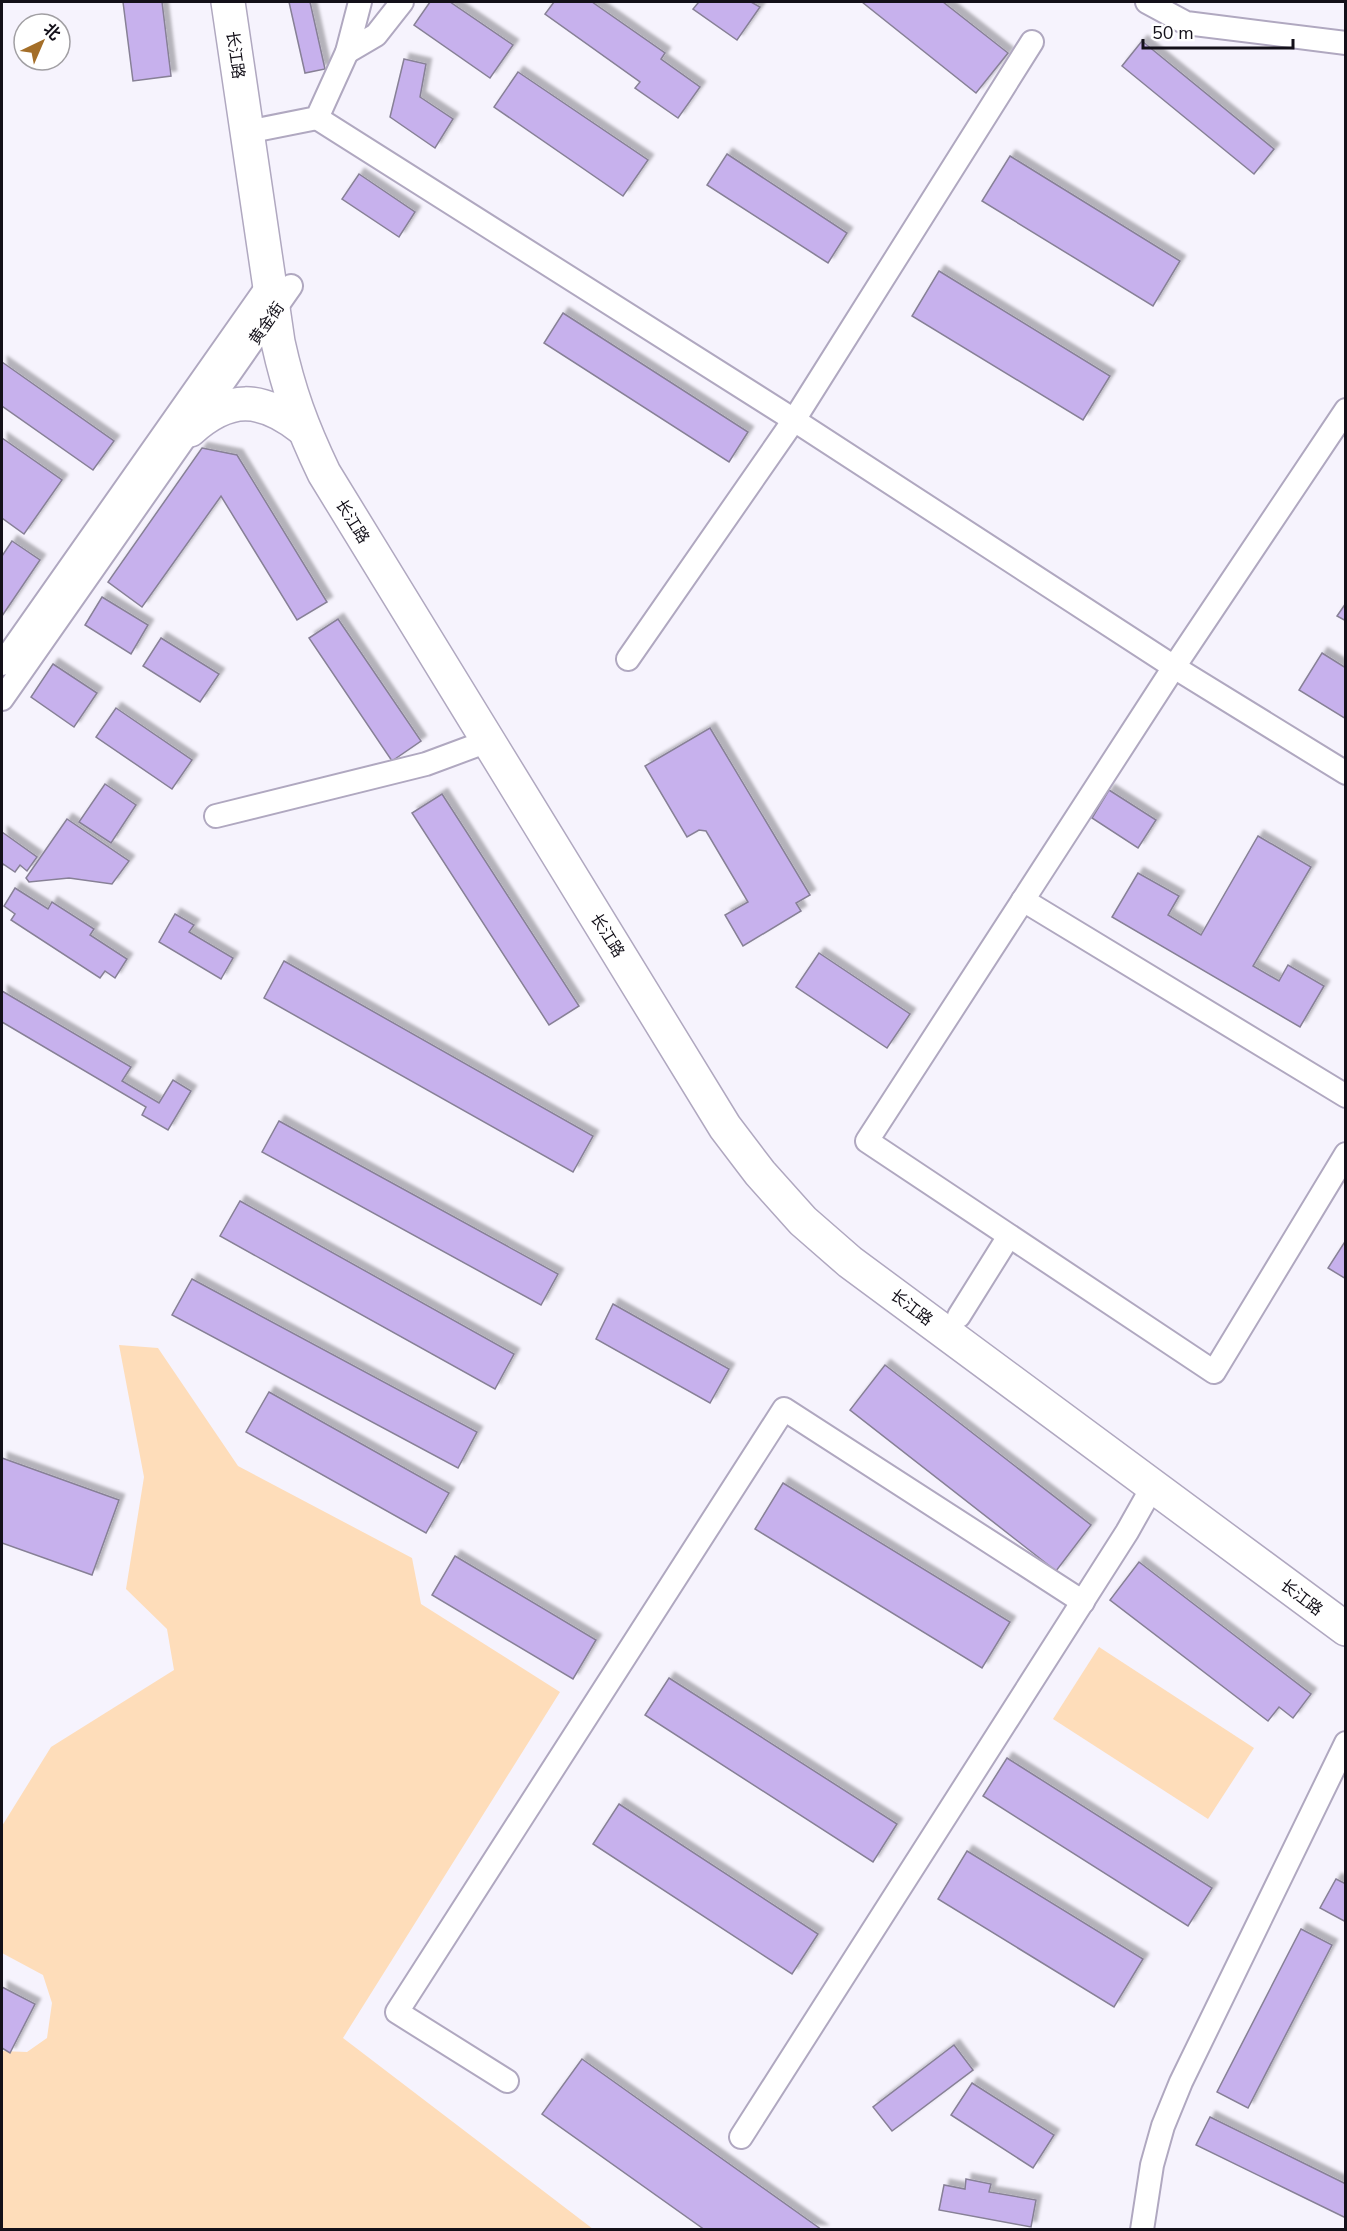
<svg xmlns="http://www.w3.org/2000/svg" width="1347" height="2231" viewBox="0 0 1347 2231" font-family="'Nunito Sans','Noto Sans SC',sans-serif">
<style>
.green{fill:#feddba}
.building{fill:#c7b1ed;stroke:#878096;stroke-width:1.5;filter:url(#shadow)}
.lines{fill:none;stroke-linecap:round;stroke-linejoin:round}
.minor-casing{stroke:#b0a8c0;stroke-width:26}
.highway-casing{stroke:#b0a8c0;stroke-width:36}
.minor{stroke:#fff;stroke-width:22}
.highway{stroke:#fff;stroke-width:33}
.labels{text-anchor:middle;stroke-width:5;stroke-linejoin:round;paint-order:stroke}
.street-label{font-size:16px;fill:#131019;stroke:#fff}
</style>
<defs>
<filter id="shadow"><feDropShadow dx="5.5" dy="-5.5" stdDeviation="1.5" flood-color="#0004"/></filter>
</defs>
<rect width="100%" height="100%" fill="#f6f3fd"/>
<!-- green -->
<g class="green">
<polygon points="119,1345 158,1348 238,1466 412,1558 421,1604 560,1692 343,2038 593,2229 2,2229 2,2051 27,2052 47,2038 52,2003 43,1975 2,1953 2,1826 51,1747 174,1670 167,1629 126,1589 144,1477"/>
<polygon points="1099,1647 1254,1748 1208,1819 1053,1719"/>
</g>
<!-- building -->
<g class="building">
<polygon points="123,2 162,2 171,76 133,81"/>
<polygon points="289,2 310,2 325,69 305,73"/>
<polygon points="430,2 450,2 513,45 490,78 414,25"/>
<polygon points="554,2 592,2 665,53 661,59 700,87 678,118 635,88 640,82 545,14"/>
<polygon points="697,2 751,2 760,7 737,40 693,9 698,3"/>
<polygon points="862,2 943,2 1008,53 976,93"/>
<polygon points="1142,41 1274,149 1254,174 1122,66"/>
<polygon points="404,59 426,64 420,97 453,119 435,148 390,117"/>
<polygon points="518,72 648,160 623,196 494,107"/>
<polygon points="727,154 847,233 828,263 707,185"/>
<polygon points="1010,156 1180,261 1153,306 982,201"/>
<polygon points="359,174 415,212 399,237 342,199"/>
<polygon points="939,271 1110,376 1083,420 912,316"/>
<polygon points="563,313 748,432 729,462 544,343"/>
<polygon points="2,362 114,441 93,470 2,406"/>
<polygon points="2,438 62,480 24,534 2,518"/>
<polygon points="202,448 237,455 327,602 297,620 221,496 142,607 108,582"/>
<polygon points="12,541 40,560 2,616 2,556"/>
<polygon points="102,597 148,625 131,654 85,625"/>
<polygon points="1346,603 1346,621 1337,616"/>
<polygon points="338,619 421,741 392,761 309,638"/>
<polygon points="161,638 219,674 200,702 143,666"/>
<polygon points="1322,653 1346,668 1346,719 1299,690"/>
<polygon points="53,664 97,693 74,727 31,697"/>
<polygon points="116,708 192,760 172,789 96,737"/>
<polygon points="710,728 810,895 796,903 801,911 743,946 725,915 748,902 706,831 699,830 687,837 645,766"/>
<polygon points="105,784 136,805 111,843 79,822"/>
<polygon points="1109,790 1156,820 1138,848 1092,818"/>
<polygon points="442,794 579,1006 549,1025 412,813"/>
<polygon points="67,819 129,861 112,884 69,878 29,882 26,878"/>
<polygon points="2,832 37,857 27,871 20,865 15,872 3,864 2,867"/>
<polygon points="1258,836 1311,867 1253,966 1279,981 1288,965 1324,986 1300,1027 1112,917 1138,873 1179,896 1168,915 1201,935"/>
<polygon points="15,888 48,909 52,902 94,929 90,935 127,959 115,978 105,971 100,978 11,920 15,914 4,906"/>
<polygon points="175,914 194,925 189,932 233,958 221,979 159,942"/>
<polygon points="819,953 910,1014 887,1048 796,987"/>
<polygon points="284,961 593,1136 573,1172 264,998"/>
<polygon points="2,991 131,1067 122,1081 159,1103 173,1080 191,1091 168,1130 142,1115 146,1107 2,1022"/>
<polygon points="279,1121 558,1274 541,1305 262,1152"/>
<polygon points="240,1201 514,1354 495,1389 220,1236"/>
<polygon points="1346,1240 1346,1279 1328,1268"/>
<polygon points="192,1279 477,1432 458,1468 172,1315"/>
<polygon points="613,1304 729,1369 710,1403 596,1339"/>
<polygon points="885,1365 1091,1525 1056,1571 850,1410"/>
<polygon points="269,1392 449,1493 426,1533 246,1432"/>
<polygon points="2,1458 119,1500 92,1575 2,1543"/>
<polygon points="783,1483 1010,1622 982,1668 755,1529"/>
<polygon points="455,1556 596,1640 573,1679 432,1595"/>
<polygon points="1139,1562 1311,1694 1293,1718 1279,1707 1268,1721 1110,1600"/>
<polygon points="669,1678 897,1824 873,1862 645,1715"/>
<polygon points="1007,1758 1212,1888 1188,1926 983,1796"/>
<polygon points="619,1804 818,1934 792,1974 593,1844"/>
<polygon points="967,1851 1143,1959 1114,2007 938,1899"/>
<polygon points="1336,1879 1346,1884 1346,1922 1320,1908"/>
<polygon points="1301,1929 1332,1945 1248,2108 1217,2092"/>
<polygon points="2,1987 35,2004 10,2053 2,2048"/>
<polygon points="954,2045 973,2070 892,2131 873,2107"/>
<polygon points="582,2059 822,2230 705,2230 542,2114"/>
<polygon points="972,2083 1054,2135 1033,2168 951,2115"/>
<polygon points="1210,2117 1346,2184 1346,2218 1196,2145"/>
<polygon points="966,2179 991,2184 989,2192 1036,2200 1031,2227 939,2210 944,2185 965,2189"/>
</g>
<g class="lines">
<defs>
<g id="minor">
<polyline points="1147,2 1186,23 1346,43"/>
<polyline points="347,52 376,35 402,2"/>
<polyline points="317,118 794,420 1174,667 1346,773"/>
<polyline points="247,132 317,118 347,52 360,2"/>
<polyline points="1346,410 1174,667 867,1141 1214,1372 1346,1154"/>
<polyline points="628,659 794,420 1032,42"/>
<polyline points="2,664 269,284 275,285"/>
<polyline points="2,699 291,286"/>
<polyline points="216,816 426,764 488,741"/>
<polyline points="1023,900 1346,1096"/>
<polyline points="959,1316 1009,1236"/>
<polyline points="507,2081 397,2012 784,1409 1083,1602"/>
<polyline points="741,2137 1127,1532 1153,1486"/>
<polyline points="1142,2230 1152,2165 1163,2126 1181,2082 1346,1743"/>
</g>
<g id="highway">
<path d="M228,2L278,342C289,392 302,427 324,473L725,1127L760,1173L803,1221L850,1262L1346,1629"/>
<path d="M190,430C229,395 261,396 302,428"/>
</g>
</defs>
<!-- minor casing -->
<use href="#minor" class="minor-casing"/>
<!-- highway casing -->
<use href="#highway" class="highway-casing"/>
<!-- minor -->
<use href="#minor" class="minor"/>
<!-- highway -->
<use href="#highway" class="highway"/>
</g>
<g class="labels">
<!-- street labels -->
<g class="street-label">
<text transform="translate(236 55) rotate(82)" y="6">长江路</text>
<text transform="translate(266 323) rotate(-55)" y="6">黄金街</text>
<text transform="translate(353 521) rotate(58)" y="6">长江路</text>
<text transform="translate(608 935) rotate(58)" y="6">长江路</text>
<text transform="translate(912 1307) rotate(37)" y="6">长江路</text>
<text transform="translate(1302 1597) rotate(37)" y="6">长江路</text>
</g>
</g>
<!-- border -->
<rect width="1347" height="2231" fill="none" stroke="#131019" stroke-width="6"/>
<!-- north arrow -->
<g transform="translate(42 42) rotate(44)"><circle r="28" fill="#ffffff" stroke="#a19fa3" stroke-width="1.5"/>
<path d="M0-4.5L10 22L0 15L-10 22Z" fill="#a46e28"/>
<text y="-9" font-size="16" font-weight="bold" text-anchor="middle" fill="#131019">北</text>
</g>
<!-- scale -->
<path d="M1143 39v9h150v-9" fill="none" stroke="#131019" stroke-width="3"/>
<text x="1152" y="39" font-size="18" fill="#131019" stroke="#ffffff" stroke-width="4.5" paint-order="stroke">50 m</text>
</svg>
